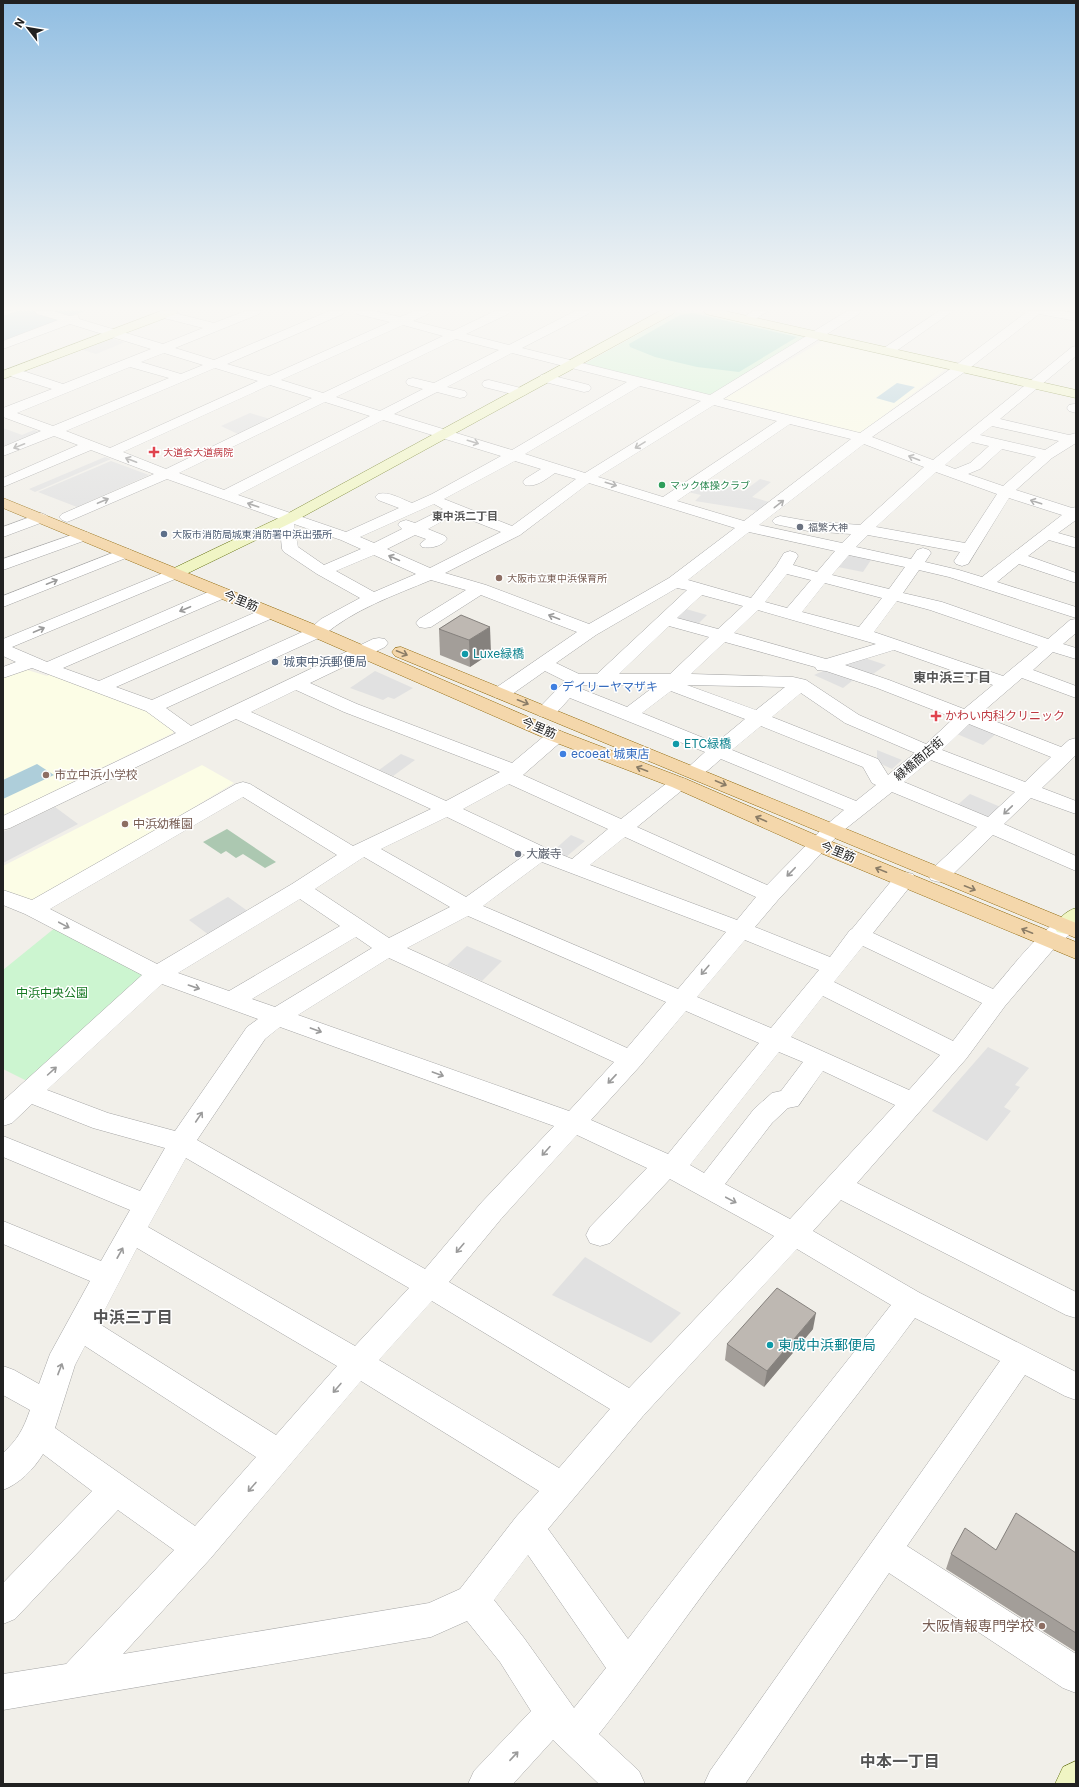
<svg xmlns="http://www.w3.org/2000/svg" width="1079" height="1787" viewBox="0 0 1079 1787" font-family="Inter,'Noto Sans JP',sans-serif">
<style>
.education{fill:#fcfde6}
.cemetery{fill:#acc8b1}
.park{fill:#ccf5d0}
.pitch{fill:#8fd8bf}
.parking{fill:#e1e1e1}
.water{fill:#aeceda}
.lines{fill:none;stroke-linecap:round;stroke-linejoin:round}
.street-casing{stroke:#a5a5a5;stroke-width:1}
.secondary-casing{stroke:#637110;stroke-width:1}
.primary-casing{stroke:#916a0e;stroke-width:1}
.street{fill:#fff;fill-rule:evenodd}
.secondary{fill:#f0f5c3;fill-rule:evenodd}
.primary{fill:#f4d7ab;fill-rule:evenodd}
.wall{fill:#a39e99}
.shaded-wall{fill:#85817d}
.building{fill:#beb8b2;stroke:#85817d}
.oneway{stroke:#9b9b9b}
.oneway2{stroke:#8a7c66}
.health-dot{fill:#e0444e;stroke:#fff;stroke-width:1.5}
.leisure-dot{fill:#2e9e5b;stroke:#fff;stroke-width:1.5}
.worship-dot{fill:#6b7280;stroke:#fff;stroke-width:1.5}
.service-dot{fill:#5c6f8a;stroke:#fff;stroke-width:1.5}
.education-dot{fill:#8d6e63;stroke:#fff;stroke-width:1.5}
.culture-dot{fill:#0f9aa8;stroke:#fff;stroke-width:1.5}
.shop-dot{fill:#3f7fe0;stroke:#fff;stroke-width:1.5}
.labels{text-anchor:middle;stroke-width:3;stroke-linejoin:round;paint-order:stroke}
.far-health-label{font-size:10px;fill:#be3a42;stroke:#fff;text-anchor:start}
.far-leisure-label{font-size:10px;fill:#27864d;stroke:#fff;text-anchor:start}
.far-worship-label{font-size:10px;fill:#5b616d;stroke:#fff;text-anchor:start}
.far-service-label{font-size:10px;fill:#4e5e75;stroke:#fff;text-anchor:start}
.far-education-label{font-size:10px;fill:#785e54;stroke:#fff;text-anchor:start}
.far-neighbourhood-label{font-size:11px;font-weight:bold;fill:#545454;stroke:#fff}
.street-label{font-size:12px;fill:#212121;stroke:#fff}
.culture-label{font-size:12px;fill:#0d838f;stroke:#fff;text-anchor:start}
.service-label{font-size:12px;fill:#4e5e75;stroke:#fff;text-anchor:start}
.shop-label{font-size:12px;fill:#366cbe;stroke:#fff;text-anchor:start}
.health-label{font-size:12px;fill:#be3a42;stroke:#fff;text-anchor:start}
.education-label{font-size:12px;fill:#785e54;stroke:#fff;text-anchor:start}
.worship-label{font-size:12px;fill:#5b616d;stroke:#fff;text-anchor:start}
.park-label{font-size:12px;fill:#167822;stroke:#fff}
.neighbourhood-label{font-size:13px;font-weight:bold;fill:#545454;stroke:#fff}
.near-culture-label{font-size:14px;fill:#0d838f;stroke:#fff;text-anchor:start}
.near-education-label{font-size:14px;fill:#785e54;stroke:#fff;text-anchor:end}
.near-neighbourhood-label{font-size:16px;font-weight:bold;fill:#545454;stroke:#fff}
</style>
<rect width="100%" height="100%" fill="#f1efe9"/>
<!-- education -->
<g class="education">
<polygon points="822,341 946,369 859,434 722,400"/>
<polygon points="21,668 47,676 50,674 143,708 173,727 173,733 3,816 3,675"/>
<polygon points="202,765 234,783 34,904 3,893 3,866"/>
</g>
<!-- cemetery -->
<polygon class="cemetery" points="227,829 276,862 265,868 243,854 236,858 226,851 221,854 203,842"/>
<!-- park -->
<g class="park">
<polygon points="680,311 694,311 802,336 804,338 712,394 701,395 587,365 586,363"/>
<polygon points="56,927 147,972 27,1081 3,1069 3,970"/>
</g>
<!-- pitch -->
<polygon class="pitch" points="693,313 797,337 739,372 697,367 655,357 630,347 629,344 680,315"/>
<!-- parking -->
<g class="parking">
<polygon points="109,338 125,342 96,354 80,349"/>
<polygon points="250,413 270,419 238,434 221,426"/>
<polygon points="3,428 22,435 34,430 42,433 3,448"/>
<polygon points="105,457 111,459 35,492 29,489"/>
<polygon points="111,461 149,475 77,507 38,492"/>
<polygon points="760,479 771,482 752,497 769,502 758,511 695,501 701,495 688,492 704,480 744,491"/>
<polygon points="848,552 873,557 863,572 838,567"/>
<polygon points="686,609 707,615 696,626 674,620"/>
<polygon points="865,658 886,665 870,676 844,665"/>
<polygon points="830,668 857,677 843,688 814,675"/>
<polygon points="375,671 413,688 394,699 388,697 383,700 350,688"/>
<polygon points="971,722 998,732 983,745 957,734"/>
<polygon points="877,750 902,760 892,769 877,762"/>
<polygon points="401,754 415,760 393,776 379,770"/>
<polygon points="970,794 1003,808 988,822 954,808"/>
<polygon points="55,807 78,824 3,863 3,832"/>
<polygon points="571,835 585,841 566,857 553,851"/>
<polygon points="228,897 249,912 209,935 189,920"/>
<polygon points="467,946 502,961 482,981 447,965"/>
<polygon points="988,1047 1029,1068 1015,1085 1020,1087 1004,1107 1011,1111 987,1141 932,1111"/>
<polygon points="585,1257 681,1313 651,1343 552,1295"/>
</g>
<!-- water -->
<g class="water">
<polygon points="17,311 85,311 3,341 3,316"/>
<polygon points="897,383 915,387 894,403 876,398"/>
<polygon points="37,764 54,775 3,799 3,780"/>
</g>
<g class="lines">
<defs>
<g id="street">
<polygon points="3,311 12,311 10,314 3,316"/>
<path d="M35,311H53L69,316L78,315L79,319L163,344L203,328L160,317L158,314L160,311H166L214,323L245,311H261L259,314L175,348L214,360L329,311H345L343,314L227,364L269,376L390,322L357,314L355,311H375L400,317L414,311H430L428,314L413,321L453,331L495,311H510L508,314L466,334L509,345L575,311H590L588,314L522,348L710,395L847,311H861L859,314L723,399L860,433L956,365L1028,311H1062L1076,313V321L1039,314L966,371L872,437L933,460L1072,347L1076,346V356L1000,419L1069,435L1076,433V443L1052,458L1016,490L1072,508L1076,507V520L1058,533L1076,538V548L1049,540L1028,556L1076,573V583L1019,564L997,582L1076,607V618L949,577L919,570L903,593L942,602L1048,639L1070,620L1076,619V633L1063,644L1076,648V659L1053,652L1033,670L1076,686V698L1022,678L979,715L1061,747L1069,740L1076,738V755L1042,788L1076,801V814L1031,798L1004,824L1076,856V871L993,835L947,880L939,882L931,880L928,875L931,870L977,827L892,792L839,834L778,900L755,927L830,957L850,930L852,929L897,874L905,872L913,874L916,879L873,933L993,989C1007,973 1041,929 1058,922C1063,919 1068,920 1073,922L1076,927L1073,932L1057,945L1005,1006L966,1059L857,1183L1076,1292V1318L1066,1315L841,1200L813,1231L920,1293L1076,1372V1400L1065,1396L1025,1375L907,1546L1076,1654V1693L1063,1688L889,1573L745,1784H704L710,1771L1000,1361L915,1318C848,1409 777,1496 709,1586C672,1636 637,1686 599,1734L639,1771L645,1784H599L553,1740L513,1784H468L474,1771L531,1711L500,1662L467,1621L431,1637L3,1710V1674L66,1664L174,1550L118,1510L15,1619L3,1624V1583L92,1491L43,1454C34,1469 19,1484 3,1490V1453C18,1439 23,1430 30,1410L3,1395V1366L14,1370L39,1384L50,1354L90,1281L3,1244V1221L101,1261L130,1210L3,1157V1136L140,1191L165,1148L93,1128L32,1104L12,1123L3,1126V1101L142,975L25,914L3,905V890L32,900L236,784L243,782L250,784L353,846L431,809L236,719L10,828L3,830V816L176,733L146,711L32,668L3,678V667L16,662L3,656V639L168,571L174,569L180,571L182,574L180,577L12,647L47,662L215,589L221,588L227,589L229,593L227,597L63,668L99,681L263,609L269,608L275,609L278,613L275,617L116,687L152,700L311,628L321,619L360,598L317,574L284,552L282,549L279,519L167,479L72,520L67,522L62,520L59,517L62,514L154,474L91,450L3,487V478L78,445L54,436L3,456V447L41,431L3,417V408L52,389L7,375L6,372L7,369H17L63,384L151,349L70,324L3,349V341L58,320L37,314ZM403,325L443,336L323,393L281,380ZM456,339L499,350L434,383L413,378L408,379L406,382L408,385L423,389L380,411L336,397ZM164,353L203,365L181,374L141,362ZM512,353L627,382L512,450L394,414L437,392L460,398L465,397L467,394L465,391L447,387ZM130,367L169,378L53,426L17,413ZM215,368L258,381L110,448L66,431ZM270,385L312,398L166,469L123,452ZM640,386L701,401L585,473L525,454ZM325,402L370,416L224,490L179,473ZM714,405L777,421L663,497L598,477ZM383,420L501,456L432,494L412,503C401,499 389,491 378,494L375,497L378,500L399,508L346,532L238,495ZM790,424L851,439L744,521L677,501ZM992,426L1059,441L1045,450L980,435ZM972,442L989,446L970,463L955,469L945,465ZM864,444L924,467L860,525L808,521L780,516L775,518L772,521L775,524L808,531L851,534L842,543L759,525ZM1002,449L1036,457L1003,486L968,474L980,469ZM515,461L541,469L525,479L523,482L525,485C536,488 546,479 555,473L576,479L512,526L444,499ZM936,472L997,494L965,543L876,527ZM589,483L735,528L669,578L589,624L486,585L445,573L520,535ZM1009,498L1062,515L982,577L959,570L925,562L931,553L929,550L923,548L917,550L911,559L856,547L868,535L960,552L954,561L956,564L962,566L968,564ZM434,504L443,509L415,523L406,520L400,522L398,525L402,529L374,543L360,537ZM456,514L501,532L430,568L387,549L415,535L426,539L420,544L422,547C431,549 442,546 447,539L445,536L428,529ZM294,524L341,540L361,549L324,565L298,547ZM749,532L835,551L817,572L793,565L798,556L796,553L790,551L784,553L776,566L751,598L688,580ZM374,555L416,574L374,592L336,571ZM849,555L905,567L889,589L832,575ZM787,574L811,580L787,608L765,602ZM431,580L466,590L419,619L416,623L419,627L425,628L431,627L481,595L577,632L494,689L492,693L494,697L501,699L508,697L545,671L565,681L539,708L537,712L539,716C554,720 561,707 570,698L705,752L683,772L686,776C701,780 710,768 721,759L844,810L825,826L767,885L637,827L686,787L689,783L686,779L679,777L672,779L621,819L523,775L563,740L566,736L563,732L556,730L549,732L512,763L357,704L310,683L385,647L388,643L385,639L379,638L373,639L191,726L166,708L323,636C352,610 395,595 431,580ZM825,583L882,598L859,627L802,612ZM677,588L687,590L597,674H579L556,663L596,635ZM702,595L743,606L718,629L677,618ZM897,601L930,610L1038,647L1003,676L874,632ZM758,610L876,644L826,659L734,633ZM669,626L709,637L670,674H619ZM725,642L815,667L817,670L826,671L877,688L954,718L926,744L859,715L806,680L793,677L691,674ZM894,650L993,685L964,709L889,680L845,665ZM581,685H656L627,707L579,688ZM687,685L785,687L756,710ZM296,690L344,712L500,772L446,801L251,712ZM671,691L745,719L716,743L642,713ZM801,693L845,723L915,753L888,775L878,759L772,717ZM969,724L1051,757L1025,782L942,750ZM761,726L863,767L872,783L876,785L856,801L732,750ZM931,760L1015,792L988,817L904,782ZM509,784L608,829L572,859L548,849L463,809ZM243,797L337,855L292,884L157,964L50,909ZM447,817L525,855L466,897L381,849ZM625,837L756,897L737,920L590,865ZM364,857L450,907L389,938L315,889ZM542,862L726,932L678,989L483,906ZM300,899L340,926L229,991L178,973ZM468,916L666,1002L627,1048L407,948ZM356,937L372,948L275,1007L252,999ZM745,940L819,970L771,1028L697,997ZM863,946L982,1003L953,1041L834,982ZM389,958L614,1062L569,1111L298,1015ZM162,984L258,1019L247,1027L175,1131L108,1113L47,1090ZM823,996L940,1055L909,1090L791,1037ZM686,1011L759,1043L668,1154L591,1120L640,1066ZM280,1027L554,1126L481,1203L425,1269L197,1140L265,1039ZM779,1052L803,1062L781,1091L772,1093L754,1109L704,1173L690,1165ZM823,1071L895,1105L790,1219L725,1184L772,1123L788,1108L798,1106ZM577,1135L647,1168L590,1227L586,1235L590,1243L600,1246L610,1243L670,1179L774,1236L629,1388L449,1282L501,1219ZM186,1158L409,1288L355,1346L148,1227ZM137,1248L337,1366L276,1435L98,1323ZM797,1249L891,1305C804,1417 713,1526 628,1639L548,1529L643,1416ZM432,1301L610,1409L559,1468L379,1360ZM85,1346L256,1457L195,1526L55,1428L75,1365ZM361,1381L539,1491L516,1517L460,1589L429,1603L123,1654L210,1559ZM528,1555L606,1668L574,1708L524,1638L494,1600Z"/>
<polygon points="753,311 768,311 751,322 743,322 741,319"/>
<polygon points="939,311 953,311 892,354 884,354 882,351 884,348"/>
<polygon points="546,374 589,385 591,388 589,391 584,392 541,381 539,378 541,375"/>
<polygon points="489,380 525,389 527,392 525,395 520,396 484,387 482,384 484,381"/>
<polygon points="1074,404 1076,404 1076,413 1069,411 1067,408 1069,405"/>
<polygon points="41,513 46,515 49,518 46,521 3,537 3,527"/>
<polygon points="83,531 89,533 91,536 89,539 3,570 3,559"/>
<polygon points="125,548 131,550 133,553 131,556 3,607 3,596"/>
</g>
<g id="secondary">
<polygon points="161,311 178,311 176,314 3,379 3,371"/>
<polygon points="660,311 675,311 673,314 295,521 180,577 174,579 168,577 166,574 168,571 285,515"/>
<polygon points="704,311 725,311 1076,390 1076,398 710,315 706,314"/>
<path d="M1076,908V929C1070,935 1064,934 1057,932L1054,927C1059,918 1066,911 1076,908Z"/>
<polygon points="1076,1761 1076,1784 1055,1784 1063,1767"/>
</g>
<g id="primary">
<polygon points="3,498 323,628 563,732 686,779 825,839 1076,942 1076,959 811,849 672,787 549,740 311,636 3,508"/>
<polygon points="401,647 1076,923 1076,938 395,656 392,652 395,648"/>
</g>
</defs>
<!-- street casing -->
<use href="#street" class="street-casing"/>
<!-- secondary casing -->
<use href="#secondary" class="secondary-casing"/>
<!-- primary casing -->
<use href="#primary" class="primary-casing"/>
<!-- street -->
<use href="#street" class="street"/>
<!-- secondary -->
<use href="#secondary" class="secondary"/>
<!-- primary -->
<use href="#primary" class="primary"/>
</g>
<!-- wall -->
<g class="wall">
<polygon points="461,615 491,653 470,667 440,655 439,629"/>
<polygon points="813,1329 764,1387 725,1360 727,1344"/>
<polygon points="996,1550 1076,1553 1076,1652 946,1569 951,1554"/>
</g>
<!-- shaded-wall -->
<g class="shaded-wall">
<polygon points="490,627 491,653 470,667 469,640"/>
<polygon points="816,1313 813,1329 764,1387 767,1371"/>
</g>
<!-- building -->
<g class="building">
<polygon points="461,615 490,627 469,640 439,629"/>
<polygon points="777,1288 816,1313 767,1371 727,1344"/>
<polygon points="1016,1513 1076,1553 1076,1633 951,1554 965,1528 996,1550"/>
</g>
<!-- one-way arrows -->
<defs><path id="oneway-shaft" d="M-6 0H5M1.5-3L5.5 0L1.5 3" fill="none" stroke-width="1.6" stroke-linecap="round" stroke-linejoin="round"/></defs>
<g class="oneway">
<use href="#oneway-shaft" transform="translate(473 442) rotate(17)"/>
<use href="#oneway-shaft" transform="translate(640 445) rotate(148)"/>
<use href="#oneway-shaft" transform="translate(19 446) rotate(158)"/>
<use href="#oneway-shaft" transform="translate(914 458) rotate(-159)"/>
<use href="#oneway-shaft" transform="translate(131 460) rotate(-159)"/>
<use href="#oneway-shaft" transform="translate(611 484) rotate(17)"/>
<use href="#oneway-shaft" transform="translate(103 501) rotate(-23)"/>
<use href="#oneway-shaft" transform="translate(1036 502) rotate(-162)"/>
<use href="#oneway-shaft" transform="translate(779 504) rotate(-38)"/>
<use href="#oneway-shaft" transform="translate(253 505) rotate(-161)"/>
<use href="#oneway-shaft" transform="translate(394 558) rotate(-156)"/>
<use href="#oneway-shaft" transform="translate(52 582) rotate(-22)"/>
<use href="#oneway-shaft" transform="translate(185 609) rotate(157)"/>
<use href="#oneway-shaft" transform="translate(554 617) rotate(-159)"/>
<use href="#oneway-shaft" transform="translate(39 630) rotate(-23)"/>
<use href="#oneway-shaft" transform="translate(1008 810) rotate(136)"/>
<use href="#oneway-shaft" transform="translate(791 872) rotate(134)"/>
<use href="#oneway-shaft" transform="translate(64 925) rotate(28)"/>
<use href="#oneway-shaft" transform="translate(705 970) rotate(130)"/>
<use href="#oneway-shaft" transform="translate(194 987) rotate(19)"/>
<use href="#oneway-shaft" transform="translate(316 1030) rotate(20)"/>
<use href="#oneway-shaft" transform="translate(52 1071) rotate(-42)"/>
<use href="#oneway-shaft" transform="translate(438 1074) rotate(20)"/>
<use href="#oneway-shaft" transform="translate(612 1079) rotate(133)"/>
<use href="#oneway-shaft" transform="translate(199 1117) rotate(-56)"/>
<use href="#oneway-shaft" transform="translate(546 1151) rotate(132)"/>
<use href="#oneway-shaft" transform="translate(731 1200) rotate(28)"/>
<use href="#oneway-shaft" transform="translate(460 1248) rotate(130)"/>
<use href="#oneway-shaft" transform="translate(120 1253) rotate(-61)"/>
<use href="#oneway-shaft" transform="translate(60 1369) rotate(-69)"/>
<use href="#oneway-shaft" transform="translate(337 1388) rotate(131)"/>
<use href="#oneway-shaft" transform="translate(252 1487) rotate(131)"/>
<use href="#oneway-shaft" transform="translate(514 1756) rotate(-47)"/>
</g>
<g class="oneway2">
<use href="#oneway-shaft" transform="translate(402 653) rotate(22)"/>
<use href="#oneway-shaft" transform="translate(523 702) rotate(22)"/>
<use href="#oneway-shaft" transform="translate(642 769) rotate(-159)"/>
<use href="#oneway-shaft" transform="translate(721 783) rotate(23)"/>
<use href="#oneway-shaft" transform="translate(761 819) rotate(-156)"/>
<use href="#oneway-shaft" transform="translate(881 870) rotate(-158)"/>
<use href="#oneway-shaft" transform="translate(970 888) rotate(22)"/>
<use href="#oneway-shaft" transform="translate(1027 931) rotate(-158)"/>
</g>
<!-- sky -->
<linearGradient id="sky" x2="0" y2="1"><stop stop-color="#91bee2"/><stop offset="0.55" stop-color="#f9f8f5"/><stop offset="1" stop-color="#f9f8f5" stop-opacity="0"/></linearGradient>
<rect width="1079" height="561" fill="url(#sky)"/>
<!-- markers -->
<g class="health-dot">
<path d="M152 446h4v4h4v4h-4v4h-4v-4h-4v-4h4z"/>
<path d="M934 710h4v4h4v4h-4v4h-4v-4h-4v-4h4z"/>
</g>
<circle class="leisure-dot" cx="662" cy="485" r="4"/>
<g class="worship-dot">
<circle cx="800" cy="527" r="4"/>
<circle cx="518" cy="854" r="4"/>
</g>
<g class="service-dot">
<circle cx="164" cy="534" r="4"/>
<circle cx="275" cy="662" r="4"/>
</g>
<g class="education-dot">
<circle cx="499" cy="578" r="4"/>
<circle cx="46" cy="775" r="4"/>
<circle cx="125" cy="824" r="4"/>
<circle cx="1042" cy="1626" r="4"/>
</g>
<g class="culture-dot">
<circle cx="465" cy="654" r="4"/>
<circle cx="676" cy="744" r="4"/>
<circle cx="770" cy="1345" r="4"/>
</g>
<g class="shop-dot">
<circle cx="554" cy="687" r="4"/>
<circle cx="563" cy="754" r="4"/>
</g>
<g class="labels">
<!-- far-health labels -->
<g class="far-health-label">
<text x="163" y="456">大道会大道病院</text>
</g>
<!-- far-leisure labels -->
<g class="far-leisure-label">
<text x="670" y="489">マック体操クラブ</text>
</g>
<!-- far-worship labels -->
<g class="far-worship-label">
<text x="808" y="531">福繁大神</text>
</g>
<!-- far-service labels -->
<g class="far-service-label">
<text x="172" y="538">大阪市消防局城東消防署中浜出張所</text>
</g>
<!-- far-education labels -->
<g class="far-education-label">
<text x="507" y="582">大阪市立東中浜保育所</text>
</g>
<!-- far-neighbourhood labels -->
<g class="far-neighbourhood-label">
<text x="465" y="520">東中浜二丁目</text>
</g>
<!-- street labels -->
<g class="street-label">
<text transform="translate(241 601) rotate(22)" y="4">今里筋</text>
<text transform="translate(539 728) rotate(23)" y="4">今里筋</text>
<text transform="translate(919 759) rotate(-40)" y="4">緑橋商店街</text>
<text transform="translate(838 852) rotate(22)" y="4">今里筋</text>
</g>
<!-- culture labels -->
<g class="culture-label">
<text x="473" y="658">Luxe緑橋</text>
<text x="684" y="748">ETC緑橋</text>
</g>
<!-- service labels -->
<g class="service-label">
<text x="283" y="666">城東中浜郵便局</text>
</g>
<!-- shop labels -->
<g class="shop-label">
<text x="562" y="691">デイリーヤマザキ</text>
<text x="571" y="758">ecoeat 城東店</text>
</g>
<!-- health labels -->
<g class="health-label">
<text x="945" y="720">かわい内科クリニック</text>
</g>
<!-- education labels -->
<g class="education-label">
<text x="54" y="779">市立中浜小学校</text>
<text x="133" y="828">中浜幼稚園</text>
</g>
<!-- worship labels -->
<g class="worship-label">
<text x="526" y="858">大巌寺</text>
</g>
<!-- park labels -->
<g class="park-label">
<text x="52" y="997">中浜中央公園</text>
</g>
<!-- neighbourhood labels -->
<g class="neighbourhood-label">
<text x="952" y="682">東中浜三丁目</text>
</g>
<!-- near-culture labels -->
<g class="near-culture-label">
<text x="778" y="1350">東成中浜郵便局</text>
</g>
<!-- near-education labels -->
<g class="near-education-label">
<text x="1034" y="1631">大阪情報専門学校</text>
</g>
<!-- near-neighbourhood labels -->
<g class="near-neighbourhood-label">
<text x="133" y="1323">中浜三丁目</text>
<text x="900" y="1767">中本一丁目</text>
</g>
</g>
<!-- border -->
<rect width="1079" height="1787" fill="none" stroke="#212121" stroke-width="8"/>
<!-- north arrow -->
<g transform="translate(28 28) rotate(301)" stroke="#ffffff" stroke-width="3" paint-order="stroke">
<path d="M0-3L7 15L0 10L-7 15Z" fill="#212121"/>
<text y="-6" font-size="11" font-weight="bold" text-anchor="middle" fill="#212121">N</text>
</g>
</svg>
